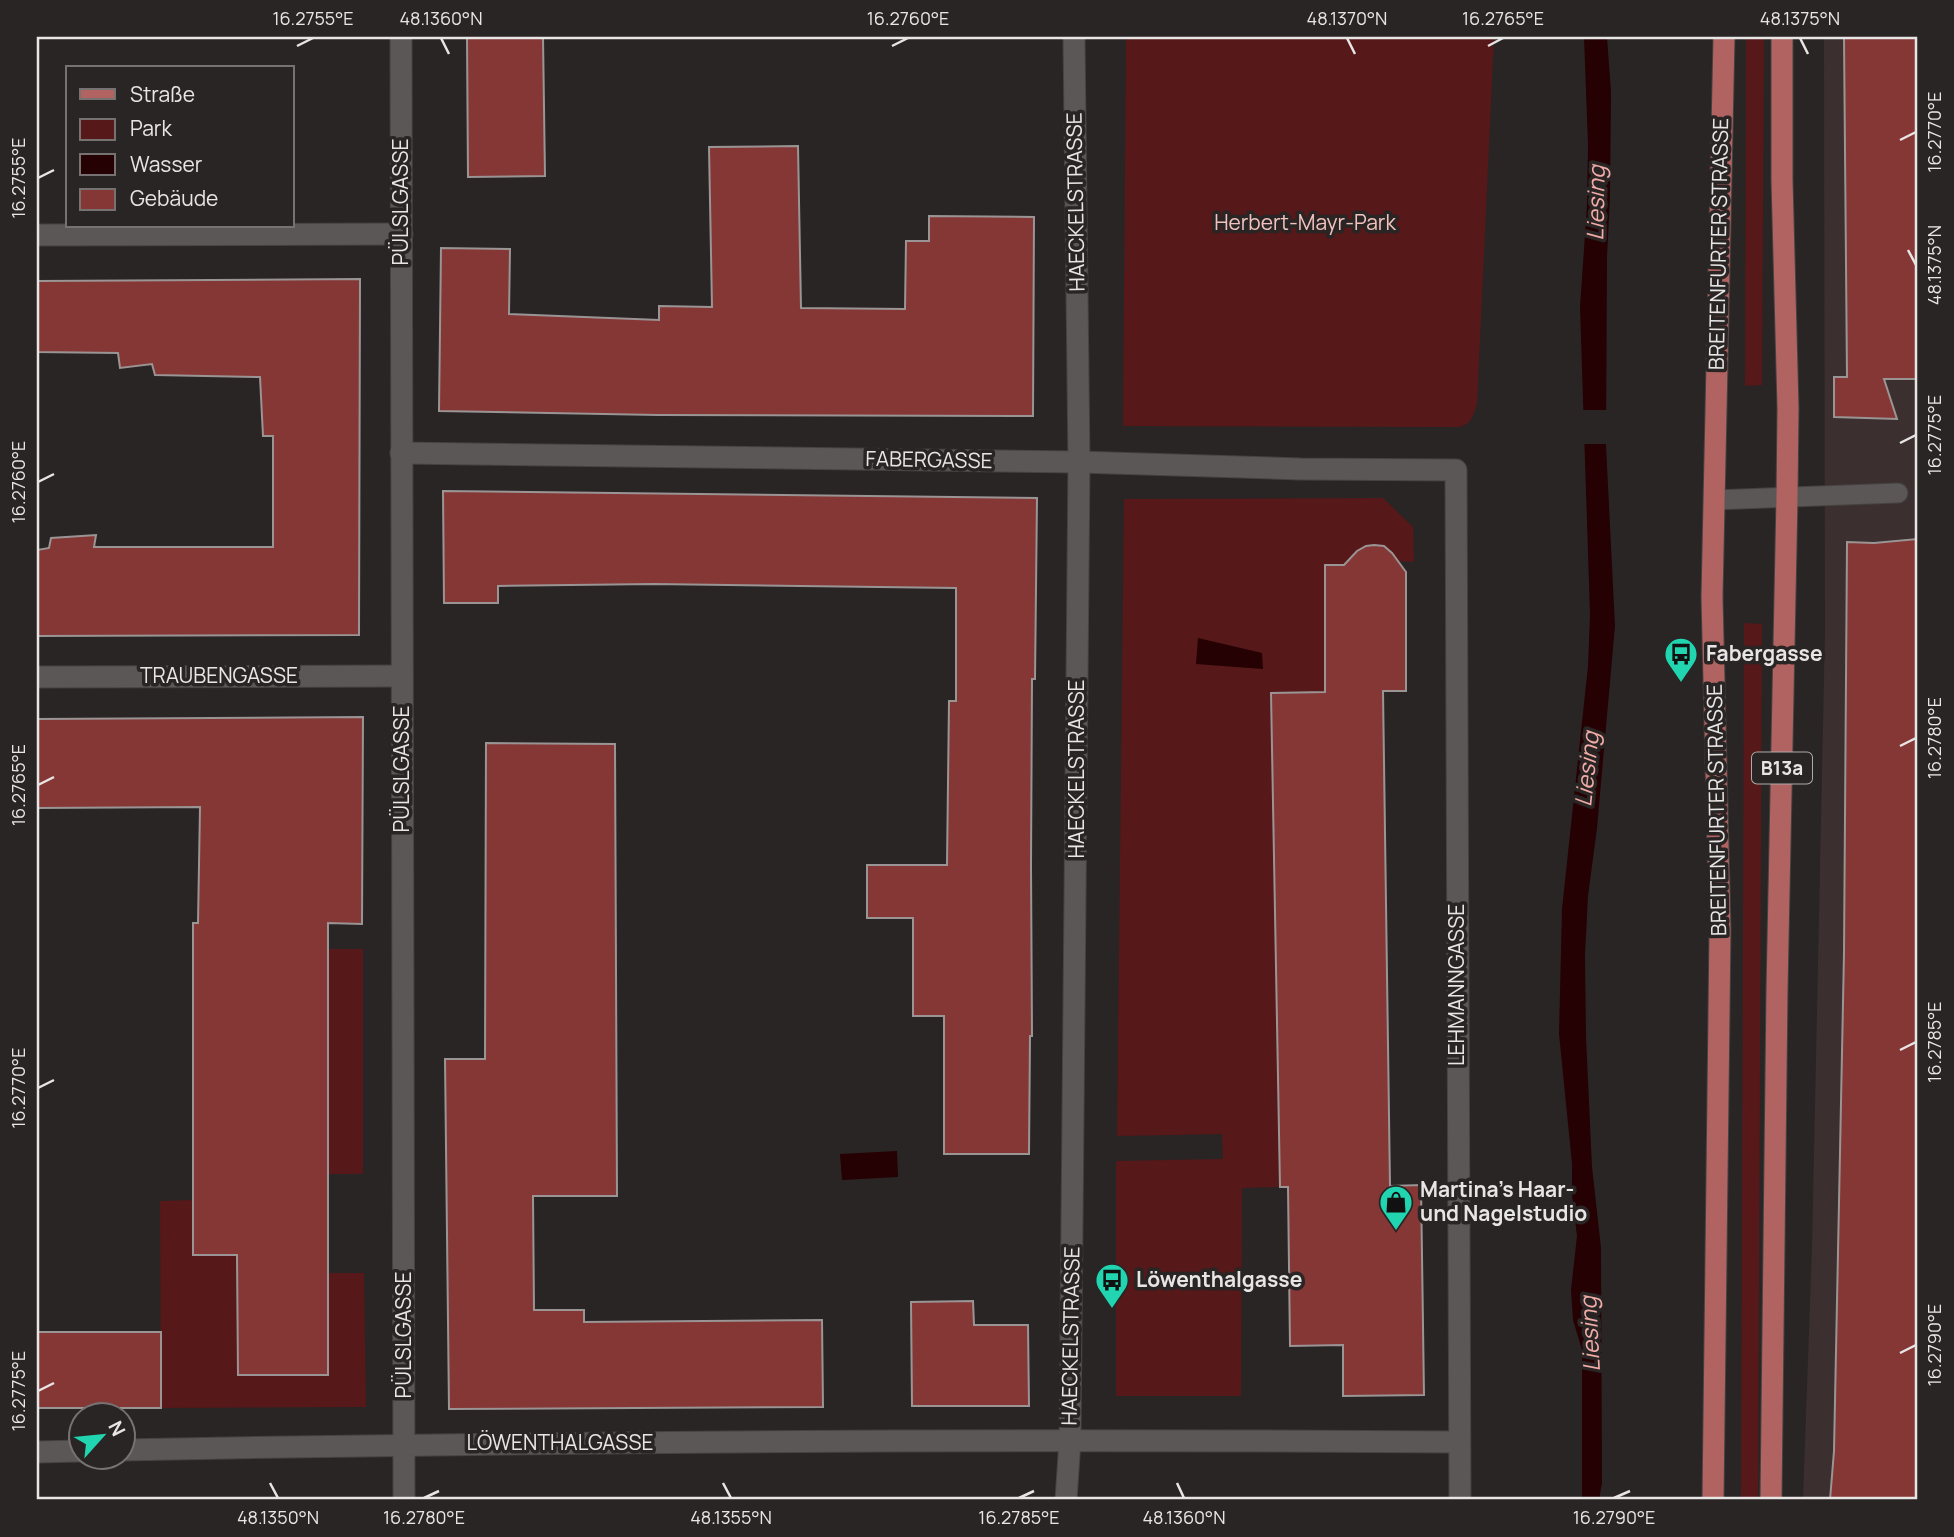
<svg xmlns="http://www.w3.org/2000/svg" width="1954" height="1537" viewBox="0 0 1954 1537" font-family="Manrope,sans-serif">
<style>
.built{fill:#3b302f}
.green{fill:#561819}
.water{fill:#250103}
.pier{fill:#2a2525}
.building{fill:#853736;stroke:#9a9594;stroke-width:2}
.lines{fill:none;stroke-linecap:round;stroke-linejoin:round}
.lane-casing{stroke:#454242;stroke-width:21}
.street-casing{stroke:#454242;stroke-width:23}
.primary-casing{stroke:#454242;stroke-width:23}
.lane{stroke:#5b5756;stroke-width:19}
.street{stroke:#5b5756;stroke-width:21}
.primary{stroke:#b16361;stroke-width:21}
.ticks{fill:none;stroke:#e8e5e5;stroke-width:2.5}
.labels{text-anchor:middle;stroke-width:7;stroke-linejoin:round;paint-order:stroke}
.shield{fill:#2a2525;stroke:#afabab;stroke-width:2}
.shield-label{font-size:19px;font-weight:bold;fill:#e8e5e5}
.street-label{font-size:21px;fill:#e8e5e5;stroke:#2a2525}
.park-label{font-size:21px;fill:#f1c2be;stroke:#2a2525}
.poi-label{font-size:21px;font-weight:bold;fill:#e8e5e5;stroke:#2a2525;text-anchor:start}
.water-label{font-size:23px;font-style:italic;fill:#f2aca7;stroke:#2a2525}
.neatline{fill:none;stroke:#e8e5e5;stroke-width:2.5}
.ticks-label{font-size:18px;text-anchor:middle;fill:#e8e5e5}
</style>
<rect width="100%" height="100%" fill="#2a2525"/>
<!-- built -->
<polygon class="built" points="1824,37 1917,37 1917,1500 1803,1500 1812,1249 1825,633"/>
<!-- green -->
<g class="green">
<path d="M1126,37H1494L1477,404C1473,416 1471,425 1458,427L1123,426Z"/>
<polygon points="1746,37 1764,37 1762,385 1745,386"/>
<path d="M1383,498L1413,527L1414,562L1398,561C1384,541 1367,539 1350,558L1325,692L1271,694L1280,1187L1242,1188L1241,1396H1116V1161L1223,1159L1222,1134L1117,1136L1124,499Z"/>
<polygon points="1744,623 1762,624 1758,1500 1741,1500"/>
<polygon points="328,949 363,949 363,1174 329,1174"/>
<polygon points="193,1200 237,1255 238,1375 328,1375 328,1273 364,1273 366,1407 161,1408 160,1201"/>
</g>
<!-- water -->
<g class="water">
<polygon points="1584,37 1607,37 1611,92 1610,197 1607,257 1606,445 1615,626 1597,828 1588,896 1585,955 1586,1037 1592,1167 1601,1248 1602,1483 1599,1500 1582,1500 1582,1350 1573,1320 1571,1290 1577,1236 1572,1195 1572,1164 1559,1034 1562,909 1588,666 1590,615 1580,307 1587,205 1588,145"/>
<polygon points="1198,638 1262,653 1263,669 1196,664"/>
<polygon points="897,1151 898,1177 842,1180 840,1154"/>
</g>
<!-- pier -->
<polygon class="pier" points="1579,410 1610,410 1610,444 1581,444"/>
<!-- building -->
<g class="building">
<polygon points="467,37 543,37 545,176 468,177"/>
<polygon points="1844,37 1917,37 1917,379 1884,379 1897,419 1834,417 1834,377 1847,377"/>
<polygon points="798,146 801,308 905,309 906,241 929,241 929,216 1034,217 1033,416 658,415 439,411 441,248 510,249 509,314 659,320 659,306 712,307 709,147"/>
<polygon points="360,279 359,635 37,636 37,550 49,548 51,538 96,535 94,547 273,547 273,436 263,436 260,377 155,375 152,364 120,368 118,353 37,352 37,281"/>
<polygon points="443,491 1037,498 1035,679 1032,679 1031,866 1032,1036 1030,1036 1029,1154 944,1154 944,1016 913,1016 913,918 867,918 867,865 947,865 949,701 956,701 956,588 654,584 498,586 498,603 444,603"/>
<polygon points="1917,539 1917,1500 1830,1500 1834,1451 1844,953 1847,542 1874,543"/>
<polygon points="1374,545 1384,546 1392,553 1406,572 1406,691 1383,691 1390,1186 1421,1185 1424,1395 1343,1396 1343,1345 1290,1346 1288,1187 1280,1187 1271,693 1325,692 1325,565 1344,565 1357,551 1366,546"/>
<polygon points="363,717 362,924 328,923 328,1375 238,1375 237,1255 193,1255 193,923 198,923 200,807 37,808 37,719"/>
<polygon points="486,743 615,744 617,1196 533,1196 534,1310 584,1310 584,1322 822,1320 823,1407 449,1409 445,1059 485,1059"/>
<polygon points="973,1301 974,1325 1028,1325 1029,1406 912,1406 911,1302"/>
<rect x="37" y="1332" width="124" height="76"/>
</g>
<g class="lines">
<defs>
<polyline id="lane" points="1714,500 1898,493"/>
<g id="street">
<polyline points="401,37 404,1500"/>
<polyline points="37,235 402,234"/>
<polyline points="401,453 1079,462 1300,469 1456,470 1460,1500"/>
<polyline points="37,677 402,676"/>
<path d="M122,1450C568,1441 1013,1439 1459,1442"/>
<polyline points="37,1452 80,1451"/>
<polyline points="1066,1500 1070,1440 1079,462 1074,37"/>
</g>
<g id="primary">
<polyline points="1713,1500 1720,930 1712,597 1724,37"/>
<polyline points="1771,1500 1777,990 1787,497 1788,408 1782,180 1782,37"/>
</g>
</defs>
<!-- lane casing -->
<use href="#lane" class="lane-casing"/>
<!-- street casing -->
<use href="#street" class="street-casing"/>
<!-- primary casing -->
<use href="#primary" class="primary-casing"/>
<!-- lane -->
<use href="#lane" class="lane"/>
<!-- street -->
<use href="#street" class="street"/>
<!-- primary -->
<use href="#primary" class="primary"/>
</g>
<!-- ticks -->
<path class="ticks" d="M441,38L449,54M1347,38L1355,54M1800,38L1808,54M297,46L313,38M892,46L908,38M1488,46L1503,38M1900,140L1916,132M38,178L54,170M1908,250L1916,265M1900,443L1916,435M38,482L54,474M1900,746L1916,738M38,785L54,777M1900,1050L1916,1042M38,1088L54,1080M1900,1353L1916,1345M38,1391L54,1383M270,1483L278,1498M723,1483L731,1498M1177,1483L1184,1498M424,1498L439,1491M1019,1498L1034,1491M1614,1498L1630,1491"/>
<!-- icons -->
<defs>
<symbol id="bus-pin" viewBox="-11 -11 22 30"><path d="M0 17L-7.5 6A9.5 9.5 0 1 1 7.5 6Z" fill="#20d5b0" stroke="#2a2525"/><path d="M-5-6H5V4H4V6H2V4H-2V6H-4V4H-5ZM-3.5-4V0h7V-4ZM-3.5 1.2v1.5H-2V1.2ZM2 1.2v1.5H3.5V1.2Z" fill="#111"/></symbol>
<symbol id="shop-pin" viewBox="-11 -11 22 30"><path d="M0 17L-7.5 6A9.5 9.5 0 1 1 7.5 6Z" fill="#20d5b0" stroke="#2a2525"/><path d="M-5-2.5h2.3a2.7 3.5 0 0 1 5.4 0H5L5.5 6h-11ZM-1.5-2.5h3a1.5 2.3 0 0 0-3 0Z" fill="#111"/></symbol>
</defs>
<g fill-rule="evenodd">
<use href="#bus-pin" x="1662" y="635" width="38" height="52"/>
<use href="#shop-pin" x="1377" y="1183" width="38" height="52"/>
<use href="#bus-pin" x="1093" y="1261" width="38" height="52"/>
</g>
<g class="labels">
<!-- shield labels -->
<rect class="shield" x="1752" y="752.5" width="60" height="31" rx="5"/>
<g class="shield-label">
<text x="1782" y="775">B13a</text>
</g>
<!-- street labels -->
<g class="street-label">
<text transform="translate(401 202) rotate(-90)" y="7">PÜLSLGASSE</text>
<text transform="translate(1076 202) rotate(-91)" y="7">HAECKELSTRASSE</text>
<text transform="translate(1719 244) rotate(-89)" y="7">BREITENFURTER STRASSE</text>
<text transform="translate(929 460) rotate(1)" y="7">FABERGASSE</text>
<text x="219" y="683">TRAUBENGASSE</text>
<text transform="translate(402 769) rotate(-90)" y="7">PÜLSLGASSE</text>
<text transform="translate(1077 769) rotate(-90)" y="7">HAECKELSTRASSE</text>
<text transform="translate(1717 810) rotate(-91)" y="7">BREITENFURTER STRASSE</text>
<text transform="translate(1457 985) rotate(-90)" y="7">LEHMANNGASSE</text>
<text transform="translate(404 1335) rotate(-90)" y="7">PÜLSLGASSE</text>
<text transform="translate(1071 1336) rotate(-89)" y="7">HAECKELSTRASSE</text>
<text x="560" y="1450">LÖWENTHALGASSE</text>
</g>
<!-- park labels -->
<g class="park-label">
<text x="1305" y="230">Herbert-Mayr-Park</text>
</g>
<!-- poi labels -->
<g class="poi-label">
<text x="1706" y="661">Fabergasse</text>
<text x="1420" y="1197">Martina's Haar-<tspan x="1420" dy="24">und Nagelstudio</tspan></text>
<text x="1136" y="1287">Löwenthalgasse</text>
</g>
<!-- water labels -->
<g class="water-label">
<text transform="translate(1596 203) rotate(-89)" y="8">Liesing</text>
<text transform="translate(1587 769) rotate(-84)" y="8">Liesing</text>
<text transform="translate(1590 1334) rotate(-93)" y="8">Liesing</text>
</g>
</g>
<!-- border -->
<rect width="1954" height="1537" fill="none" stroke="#2a2525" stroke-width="77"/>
<!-- legend -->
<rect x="66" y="66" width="228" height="161" fill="#2a2525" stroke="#767272" stroke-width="2"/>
<rect x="80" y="89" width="35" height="10" fill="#b16361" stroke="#767272" stroke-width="2"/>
<text x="130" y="102" font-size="21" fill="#e8e5e5">Straße</text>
<rect x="80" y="119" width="35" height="21" fill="#561819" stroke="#767272" stroke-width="2"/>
<text x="130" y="136" font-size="21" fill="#e8e5e5">Park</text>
<rect x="80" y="154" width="35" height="21" fill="#250103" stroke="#767272" stroke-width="2"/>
<text x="130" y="172" font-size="21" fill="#e8e5e5">Wasser</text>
<rect x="80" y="189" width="35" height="21" fill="#853736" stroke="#767272" stroke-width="2"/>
<text x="130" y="206" font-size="21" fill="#e8e5e5">Gebäude</text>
<!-- north arrow -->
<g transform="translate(102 1436) rotate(63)"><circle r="33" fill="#2a2525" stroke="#767272" stroke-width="2"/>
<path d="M0-5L12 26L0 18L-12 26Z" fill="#20d5b0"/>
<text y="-10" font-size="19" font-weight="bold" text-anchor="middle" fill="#e8e5e5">N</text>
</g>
<rect x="38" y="38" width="1878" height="1460" class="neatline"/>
<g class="ticks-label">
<text x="313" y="25">16.2755°E</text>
<text x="441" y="25">48.1360°N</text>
<text x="908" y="25">16.2760°E</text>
<text x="1347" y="25">48.1370°N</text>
<text x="1503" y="25">16.2765°E</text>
<text x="1800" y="25">48.1375°N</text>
<text transform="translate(1935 132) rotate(-90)" y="6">16.2770°E</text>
<text transform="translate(19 178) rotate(-90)" y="6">16.2755°E</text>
<text transform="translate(1935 265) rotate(-90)" y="6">48.1375°N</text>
<text transform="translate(1935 435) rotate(-90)" y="6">16.2775°E</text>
<text transform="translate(19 482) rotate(-90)" y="6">16.2760°E</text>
<text transform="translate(1935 738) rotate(-90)" y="6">16.2780°E</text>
<text transform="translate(19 785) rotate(-90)" y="6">16.2765°E</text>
<text transform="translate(1935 1042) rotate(-90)" y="6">16.2785°E</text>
<text transform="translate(19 1088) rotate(-90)" y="6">16.2770°E</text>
<text transform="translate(1935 1345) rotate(-90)" y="6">16.2790°E</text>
<text transform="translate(19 1391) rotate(-90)" y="6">16.2775°E</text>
<text x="278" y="1524">48.1350°N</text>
<text x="424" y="1524">16.2780°E</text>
<text x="731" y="1524">48.1355°N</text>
<text x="1019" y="1524">16.2785°E</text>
<text x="1184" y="1524">48.1360°N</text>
<text x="1614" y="1524">16.2790°E</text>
</g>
</svg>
